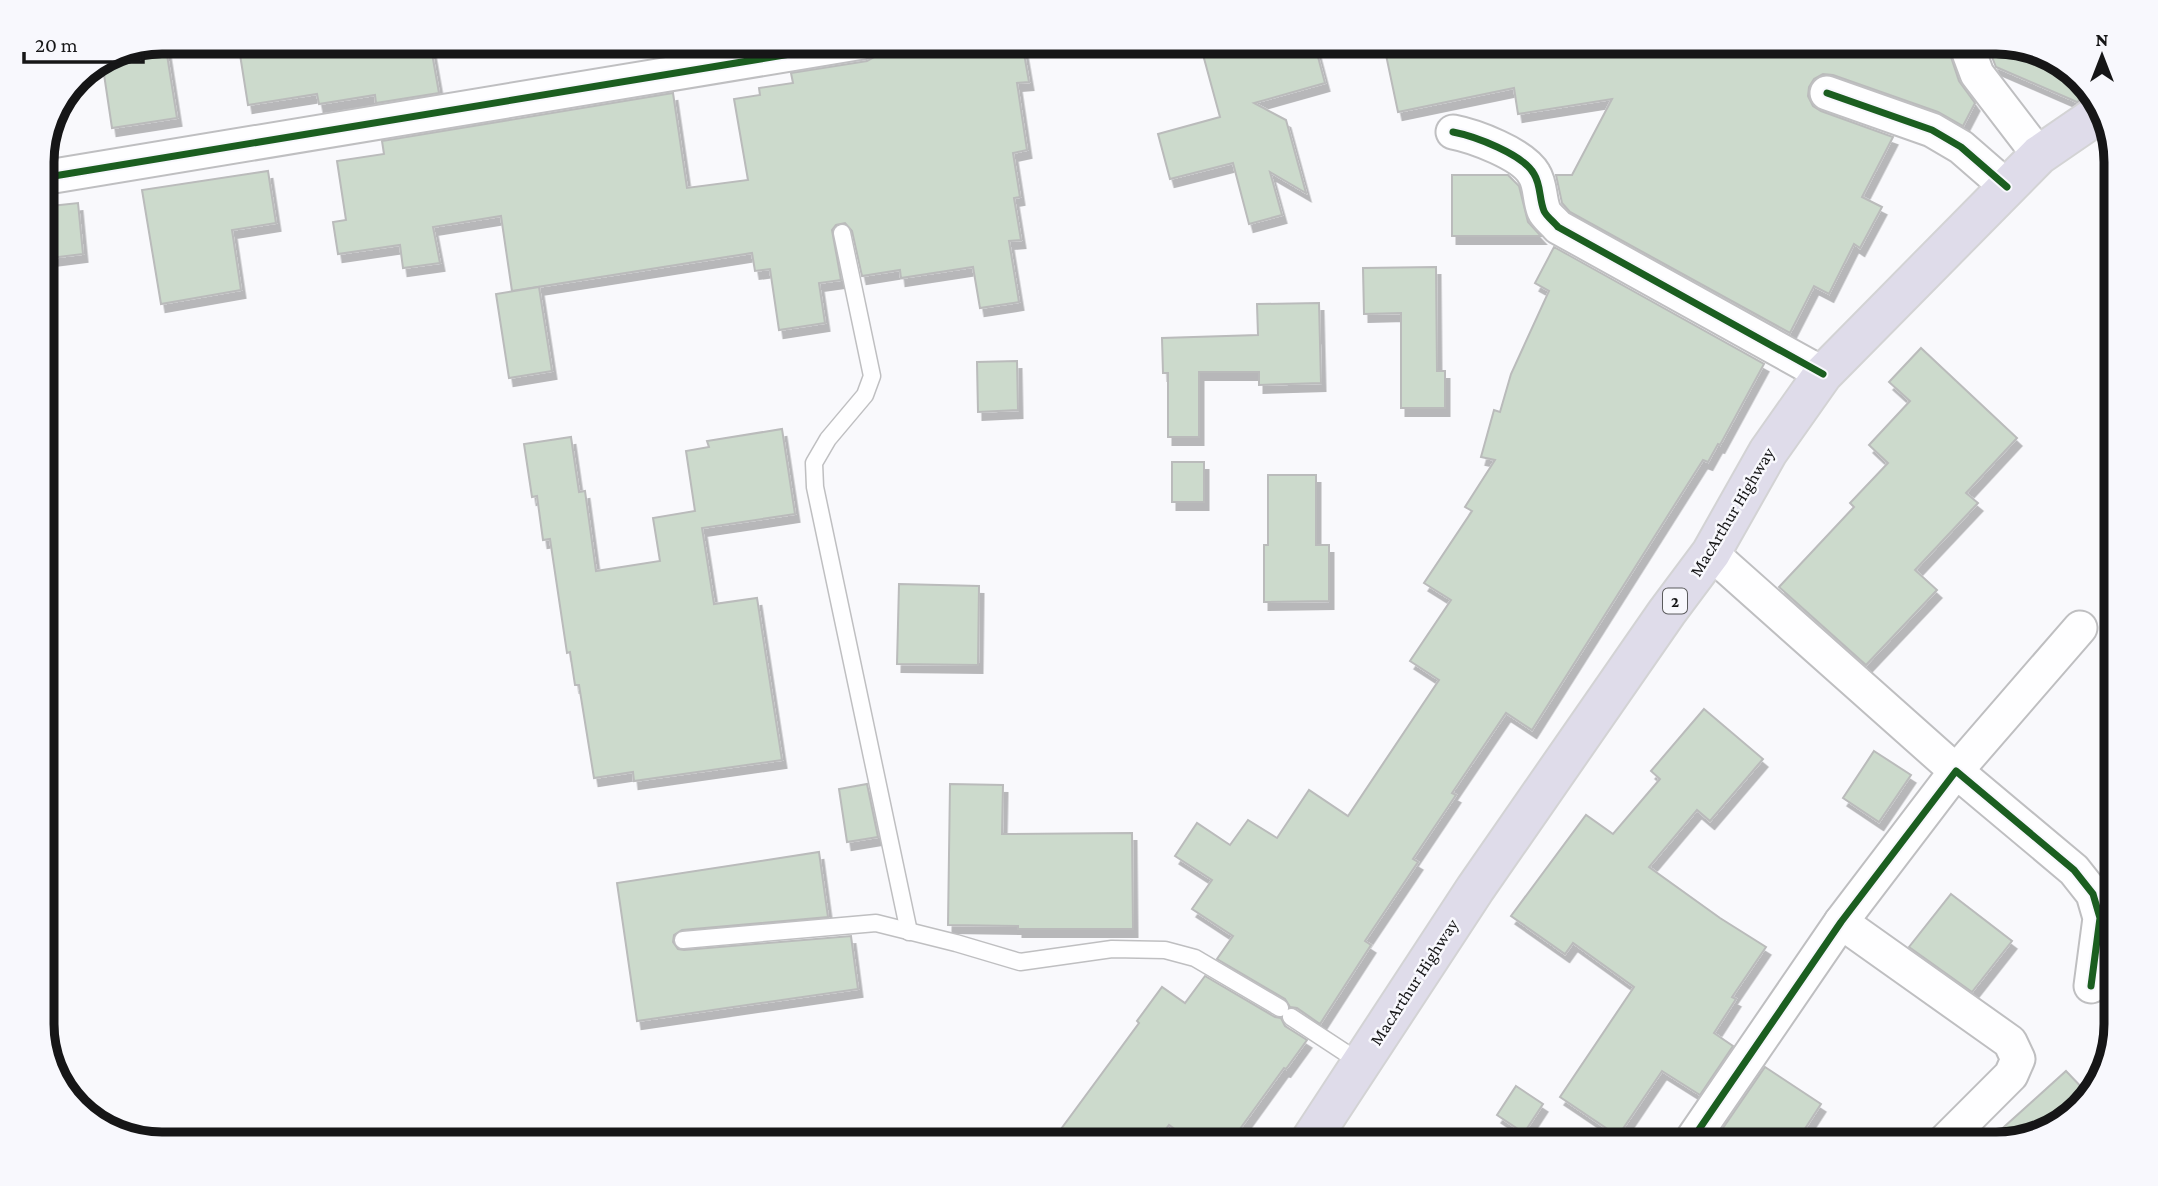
<svg xmlns="http://www.w3.org/2000/svg" width="2158" height="1186" viewBox="0 0 2158 1186" font-family="'Crimson Pro',serif">
<style>
.building{fill:#ccdacc;stroke:#babbbb;stroke-width:2;filter:url(#shadow)}
.lines{fill:none;stroke-linecap:round;stroke-linejoin:round}
.lane-casing{stroke:#bfbfc1;stroke-width:19}
.street-casing{stroke:#bfbfc1;stroke-width:37}
.highway-casing{stroke:#d3d3d4;stroke-width:42}
.lane{stroke:#fefeff;stroke-width:16}
.street{stroke:#fefeff;stroke-width:33}
.highway{stroke:#dfdcea;stroke-width:38}
.cycleway-casing{stroke:#f8f8fd;stroke-width:11}
.cycleway{stroke:#1b5e20;stroke-width:7}
.labels{text-anchor:middle;stroke-width:5;stroke-linejoin:round;paint-order:stroke}
.shield{fill:#f8f8fd;stroke:#5a5a5c;stroke-width:2}
.shield-label{font-size:16px;font-weight:bold;fill:#161617}
.street-label{font-size:18px;fill:#161617;stroke:#f8f8fd}
.rim{fill:none;stroke:#161617;stroke-width:9}
</style>
<defs>
<filter id="shadow"><feDropShadow dx="4.5" dy="8" stdDeviation="0" flood-color="#0004"/></filter>
</defs>
<rect width="100%" height="100%" fill="#f9f9fc"/>
<!-- building -->
<g class="building">
<polygon points="165,42 177,118 112,128 102,61 116,51"/>
<polygon points="238,42 430,42 439,93 376,103 375,95 319,104 317,94 248,105"/>
<polygon points="882,42 956,42 958,50 1022,42 1029,82 1017,83 1027,150 1013,153 1020,197 1014,198 1021,240 1009,241 1019,302 980,308 973,267 901,278 900,270 862,276 852,231 845,223 836,225 832,230 841,280 819,283 825,323 779,330 770,269 755,271 752,253 512,291 501,216 433,227 440,263 403,268 400,245 338,254 333,222 346,220 337,161 384,154 382,141 673,93 687,188 748,180 734,99 760,95 759,88 793,83 791,73 867,61 876,56 881,49"/>
<polygon points="1238,42 1314,42 1325,83 1254,103 1286,120 1306,193 1270,172 1282,215 1249,224 1233,163 1170,179 1158,134 1220,117 1202,51"/>
<polygon points="1393,42 1946,42 1959,81 1975,103 1963,126 1938,112 1833,75 1823,74 1814,79 1809,87 1808,96 1813,106 1821,111 1893,137 1862,197 1882,207 1860,248 1854,244 1829,294 1814,286 1790,333 1570,212 1562,203 1556,175 1572,175 1612,99 1518,114 1514,88 1398,112 1386,55"/>
<polygon points="1986,42 1996,42 2056,58 2091,93 2077,102 1996,67"/>
<polygon points="268,171 276,223 232,230 241,290 161,304 142,190"/>
<polygon points="1452,175 1508,175 1519,186 1528,222 1541,236 1452,236"/>
<polygon points="78,203 83,254 42,259 42,207"/>
<polygon points="1554,247 1764,364 1720,445 1718,444 1708,462 1703,460 1532,730 1506,713 1452,793 1456,795 1413,859 1418,862 1365,941 1371,945 1320,1024 1297,1008 1290,1007 1285,999 1217,959 1233,936 1192,909 1212,880 1175,856 1197,823 1230,845 1248,820 1277,838 1309,790 1348,816 1439,680 1410,661 1451,600 1424,583 1472,511 1465,507 1495,460 1481,457 1494,410 1500,412 1511,374 1549,291 1535,283"/>
<polygon points="1436,267 1437,371 1445,371 1445,408 1401,408 1401,313 1364,314 1363,268"/>
<polygon points="539,287 552,371 509,378 496,294"/>
<polygon points="1319,303 1321,383 1259,385 1259,372 1199,372 1199,437 1168,437 1168,373 1163,373 1162,338 1258,335 1257,304"/>
<polygon points="1921,348 2017,438 1966,493 1978,503 1915,570 1937,590 1866,665 1779,587 1854,507 1850,503 1888,463 1869,445 1910,401 1889,382"/>
<polygon points="1017,361 1018,410 978,412 977,362"/>
<polygon points="782,429 795,514 702,528 714,604 757,598 782,760 634,781 633,772 594,778 579,685 575,685 570,652 567,653 550,539 543,540 537,496 532,497 524,444 571,437 579,492 585,491 596,571 660,561 653,518 695,511 686,451 709,447 707,441"/>
<rect x="1172" y="462" width="32" height="40"/>
<polygon points="1268,475 1316,475 1316,545 1329,545 1329,601 1264,602 1264,545 1268,545"/>
<polygon points="899,584 979,586 978,665 897,664"/>
<polygon points="1704,709 1763,759 1710,821 1697,810 1649,867 1720,918 1766,947 1732,997 1736,999 1714,1033 1733,1046 1700,1095 1662,1071 1618,1136 1560,1097 1634,987 1573,943 1565,954 1511,916 1586,815 1613,834 1660,779 1651,771"/>
<polygon points="1874,751 1911,775 1879,822 1843,798"/>
<polygon points="867,784 878,837 847,842 839,789"/>
<polygon points="950,784 1003,785 1002,834 1132,833 1133,929 1018,929 1018,926 948,925"/>
<polygon points="819,852 828,917 682,930 674,935 673,942 678,949 684,950 851,936 858,989 637,1021 617,883"/>
<polygon points="1951,894 2012,941 1972,992 1909,947"/>
<polygon points="1205,976 1275,1017 1281,1018 1285,1026 1307,1040 1286,1069 1284,1068 1229,1144 1195,1144 1169,1125 1155,1144 1050,1144 1139,1023 1137,1021 1162,987 1185,1003"/>
<polygon points="1765,1067 1821,1104 1795,1144 1712,1144"/>
<polygon points="2066,1071 2089,1095 2056,1128 1996,1144 1985,1144"/>
<polygon points="1516,1086 1543,1104 1524,1133 1497,1115"/>
</g>
<g class="lines">
<defs>
<g id="lane">
<polyline points="702,42 707,69"/>
<polyline points="842,233 872,376 865,395 828,439 814,463 815,487 909,932"/>
<polyline points="683,940 876,923 956,943 1020,962 1112,949 1165,950 1195,958 1280,1008"/>
<polyline points="1291,1017 1361,1063"/>
</g>
<g id="street">
<polyline points="1965,42 1977,74 2039,155"/>
<polyline points="1827,93 1932,130 1961,147 2007,187"/>
<path d="M1453,132C1474,136 1523,154 1534,174C1541,185 1539,199 1544,211C1546,216 1554,222 1558,227L1823,374"/>
<polyline points="42,178 863,42"/>
<polyline points="1711,553 1956,771 2080,628"/>
<polyline points="1841,922 2010,1042 2018,1059 2011,1075 1942,1144"/>
<polyline points="1689,1144 1841,922 1956,771 2074,870 2093,894 2100,918 2091,986"/>
</g>
<polyline id="highway" points="1308,1144 1475,889 1667,612 1711,553 1768,452 1823,374 2039,155 2103,111"/>
</defs>
<!-- lane casing -->
<use href="#lane" class="lane-casing"/>
<!-- street casing -->
<use href="#street" class="street-casing"/>
<!-- highway casing -->
<use href="#highway" class="highway-casing"/>
<!-- lane -->
<use href="#lane" class="lane"/>
<!-- street -->
<use href="#street" class="street"/>
<!-- highway -->
<use href="#highway" class="highway"/>
<defs>
<g id="cycleway">
<polyline points="1827,93 1932,130 1961,147 2007,187"/>
<path d="M1453,132C1474,136 1523,154 1534,174C1541,185 1539,199 1544,211C1546,216 1554,222 1558,227L1823,374"/>
<polyline points="42,178 863,42"/>
<polyline points="1689,1144 1841,922 1956,771 2074,870 2093,894 2100,918 2091,986"/>
</g>
</defs>
<!-- cycleway casing -->
<use href="#cycleway" class="cycleway-casing"/>
<!-- cycleway -->
<use href="#cycleway" class="cycleway"/>
</g>
<g class="labels">
<!-- shield labels -->
<rect class="shield" x="1663" y="588.5" width="24" height="25" rx="5"/>
<g class="shield-label">
<text x="1675" y="607">2</text>
</g>
<!-- street labels -->
<g class="street-label">
<text transform="translate(1732 512) rotate(-59)" y="6">MacArthur Highway</text>
<text transform="translate(1414 982) rotate(-57)" y="6">MacArthur Highway</text>
</g>
</g>
<!-- crop -->
<path d="M0 0H2158V1186H0ZM162 54H1996A108 108 0 0 1 2104 162V1024A108 108 0 0 1 1996 1132H162A108 108 0 0 1 54 1024V162A108 108 0 0 1 162 54Z" fill="#f8f8fd" fill-rule="evenodd"/>
<path class="rim" d="M162 54H1996A108 108 0 0 1 2104 162V1024A108 108 0 0 1 1996 1132H162A108 108 0 0 1 54 1024V162A108 108 0 0 1 162 54Z"/>
<!-- north arrow -->
<g transform="translate(2102 56)" stroke="#f8f8fd" stroke-width="5" paint-order="stroke">
<path d="M0-5L12 26L0 18L-12 26Z" fill="#161617"/>
<text y="-10" font-size="19" font-weight="bold" text-anchor="middle" fill="#161617">N</text>
</g>
<!-- scale -->
<path d="M24 52v10h119v-10" fill="none" stroke="#161617" stroke-width="3.5"/>
<text x="35" y="52" font-size="21" fill="#161617" stroke="#f8f8fd" stroke-width="5" paint-order="stroke">20 m</text>
</svg>
